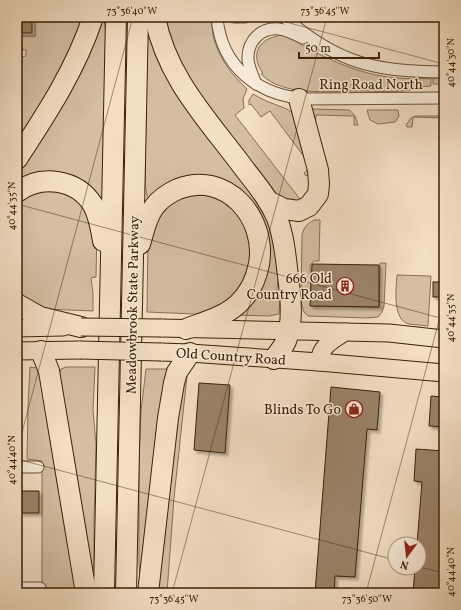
<svg xmlns="http://www.w3.org/2000/svg" width="461" height="610" viewBox="0 0 461 610" font-family="Vollkorn,serif">
<style>
.green{fill:#d4bfa3;stroke:#887054}
.building{fill:#9b8368;stroke:#3c2004;filter:url(#shadow)}
.lines{fill:none;stroke-linecap:round;stroke-linejoin:round}
.minor-casing{stroke:#6a5034;stroke-width:13}
.primary-casing{stroke:#3c2004;stroke-width:19}
.motorway-casing{stroke:#3c2004;stroke-width:22}
.minor{stroke:#f7ead9;stroke-width:11}
.primary{stroke:#f3dfc4;stroke-width:17}
.motorway{stroke:#f3dfc4;stroke-width:20}
.primary-bridge-casing{stroke:#3c2004;stroke-width:19;stroke-linecap:butt}
.primary-bridge{stroke:#f3dfc4;stroke-width:17}
.ticks{fill:none;stroke:#3c2004;stroke-width:1;stroke-opacity:0.45}
.labels{text-anchor:middle;stroke-width:3;stroke-linejoin:round;paint-order:stroke}
.street-label{font-size:14px;fill:#3c2004;stroke:#f7ead9}
.poi-label{font-size:14px;fill:#3c2004;stroke:#f7ead9;text-anchor:end}
.neatline{fill:none;stroke:#3c2004;stroke-width:1.5}
.ticks-label{font-size:10px;text-anchor:middle;fill:#3c2004}
</style>
<defs>
<filter id="shadow"><feDropShadow dx="3" dy="3" stdDeviation="1" flood-color="#0004"/></filter>
</defs>
<rect width="100%" height="100%" fill="#f3dfc4"/>
<filter id="stains"><feTurbulence type="fractalNoise" baseFrequency=".005" numOctaves="4"/><feColorMatrix values="0 0 0 0 .2 0 0 0 0 .09 0 0 0 0 .02 0 0 0 .5 -.17"/></filter>
<radialGradient id="worn" r=".72"><stop offset=".6" stop-color="#630" stop-opacity="0"/><stop offset="1" stop-color="#630" stop-opacity=".3"/></radialGradient>
<!-- green -->
<g class="green">
<polygon points="35,17 88,17 17,150 17,97 19,97 19,83 17,83 17,58 26,56 26,50 17,49 17,36 35,36"/>
<polygon points="98,17 104,17 107,46 104,204 82,187 17,188 17,168"/>
<path d="M159,17H212C212,25 212,35 215,42C221,61 233,76 247,89L243,99L244,108L235,115L303,203L285,207L199,103Z"/>
<polygon points="150,31 209,132 273,226 280,266 276,296 280,296 279,314 269,316 234,315 259,284 271,249 265,249 224,188 148,201 145,185 147,32"/>
<path d="M278,33C293,37 304,48 319,54C343,66 370,76 397,78C408,79 420,78 431,79V86C421,86 413,90 404,91C389,92 373,91 358,91C329,91 283,97 261,74L263,73C250,56 258,39 278,36Z"/>
<rect x="433" y="78" width="11" height="6"/>
<polygon points="253,94 266,101 287,109 295,115 305,139 316,185 315,187 311,184 314,182 309,174 306,176 304,173 311,166 270,111 261,117 251,104 249,105 249,100"/>
<path d="M313,109L349,110C355,114 356,118 358,125H354V116L316,115L315,134L309,112Z"/>
<polygon points="367,110 398,110 399,116 395,122 378,124 370,120"/>
<polygon points="415,116 444,116 444,118 414,117 413,118 412,127 407,127 406,125 411,118"/>
<polygon points="57,188 77,198 97,231 96,277 91,278 93,294 93,311 45,309 17,300 17,202 23,196"/>
<polygon points="188,193 222,198 237,209 256,252 239,298 206,312 195,314 147,312 148,239 151,226 171,201"/>
<path d="M314,220H320L319,261H314L310,265L311,306L377,307L379,305L380,263H386L384,306L382,312L378,317L367,318L308,316L304,312L301,302L302,235C304,227 307,224 314,220Z"/>
<path d="M397,275L431,276L428,326C422,325 415,325 409,324C392,320 396,288 397,275Z"/>
<polygon points="37,366 41,368 81,593 42,593 42,461 27,459 28,406 30,367 36,368"/>
<polygon points="66,367 95,367 93,410 96,444 94,524 94,593 57,382 61,369"/>
<polygon points="146,369 167,369 169,372 142,593 139,565 139,458 141,411"/>
<polygon points="182,376 187,376 174,498 167,593 154,593"/>
</g>
<!-- building -->
<g class="building">
<rect x="17" y="17" width="15" height="16"/>
<polygon points="312,264 379,265 379,307 310,306"/>
<rect x="433" y="282" width="11" height="15"/>
<polygon points="199,383 230,385 225,453 194,450"/>
<polygon points="331,387 380,392 377,430 367,429 355,577 335,576 334,593 315,593"/>
<polygon points="431,396 444,397 444,427 429,426"/>
<polygon points="416,449 444,451 444,593 413,593 415,568 419,568 419,544 417,544 422,482 414,481"/>
<polygon points="21,491 39,491 39,513 20,513"/>
</g>
<g class="lines">
<defs>
<g id="minor">
<path d="M217,17C221,67 258,95 305,99L444,98"/>
<polyline points="234,17 245,17"/>
<path d="M284,17C337,63 375,72 444,72"/>
<path d="M256,84C253,76 249,68 248,60C247,41 261,27 279,29C287,30 295,34 303,38"/>
<polyline points="17,467 38,467"/>
<polyline points="17,588 40,588"/>
</g>
<g id="primary">
<polyline points="17,328 63,327"/>
<polyline points="161,328 389,333 444,339"/>
<polyline points="17,351 80,350"/>
<polyline points="161,352 190,353 319,362 444,373"/>
<path d="M319,362C321,345 332,341 345,332"/>
</g>
<g id="motorway">
<path d="M155,17C166,77 208,120 243,167C256,184 269,199 277,218C285,239 286,262 289,284C291,301 293,324 286,341C283,348 278,353 274,359"/>
<path d="M17,159C47,113 76,69 93,17"/>
<path d="M17,192C41,174 77,179 93,205C99,216 101,228 103,241"/>
<polyline points="268,201 284,209 299,211 309,206 318,194 319,184 318,170 299,99"/>
<path d="M140,244C144,231 146,218 154,207C160,199 169,193 178,189C226,170 267,218 259,264C256,280 250,293 238,304C224,317 204,322 186,329"/>
<polyline points="17,304 40,317 81,327"/>
<polyline points="41,351 49,371 86,593"/>
<polyline points="104,593 116,17"/>
<polyline points="126,593 138,17"/>
<polyline points="148,593 168,418 174,383 177,372 190,353"/>
</g>
</defs>
<!-- minor casing -->
<use href="#minor" class="minor-casing"/>
<!-- primary casing -->
<use href="#primary" class="primary-casing"/>
<!-- motorway casing -->
<use href="#motorway" class="motorway-casing"/>
<!-- minor -->
<use href="#minor" class="minor"/>
<!-- primary -->
<use href="#primary" class="primary"/>
<!-- motorway -->
<use href="#motorway" class="motorway"/>
<defs>
<g id="primary-bridge">
<polyline points="81,327 161,328"/>
<polyline points="80,350 161,352"/>
</g>
</defs>
<!-- primary-bridge casing -->
<use href="#primary-bridge" class="primary-bridge-casing"/>
<!-- primary-bridge -->
<use href="#primary-bridge" class="primary-bridge"/>
</g>
<!-- ticks -->
<path class="ticks" d="M267,17L444,64M17,204L444,319M17,451L133,17M17,459L395,560M419,567L444,573M172,593L327,17M366,593L444,302"/>
<!-- icons -->
<defs>
<symbol id="building-ring" viewBox="-11 -11 22 22"><circle r="9.5" fill="#f7ead9" stroke="#8f2418" stroke-width="1.5"/><path d="M-4-6H4V6H1V3H-1V6H-4ZM-2.5-4.3h1.7v1.8h-1.7ZM.8-4.3h1.7v1.8H.8ZM-2.5-1h1.7V.8h-1.7ZM.8-1h1.7V.8H.8Z" fill="#8f2418"/></symbol>
<symbol id="shop-ring" viewBox="-11 -11 22 22"><circle r="9.5" fill="#f7ead9" stroke="#8f2418" stroke-width="1.5"/><path d="M-5-2.5h2.3a2.7 3.5 0 0 1 5.4 0H5L5.5 6h-11ZM-1.5-2.5h3a1.5 2.3 0 0 0-3 0Z" fill="#8f2418"/></symbol>
</defs>
<g fill-rule="evenodd">
<use href="#building-ring" x="335" y="276" width="20" height="20"/>
<use href="#shop-ring" x="344" y="399" width="20" height="20"/>
</g>
<g class="labels">
<!-- street labels -->
<g class="street-label">
<text x="371" y="89">Ring Road North</text>
<text transform="translate(132 305) rotate(-89)" y="5">Meadowbrook State Parkway</text>
<text transform="translate(231 356) rotate(4)" y="5">Old Country Road</text>
</g>
<!-- poi labels -->
<g class="poi-label">
<text x="332" y="283">666 Old<tspan x="332" dy="16">Country Road</tspan></text>
<text x="341" y="414">Blinds To Go</text>
</g>
</g>
<!-- margin -->
<rect width="461" height="610" fill="none" stroke="#f3dfc4" stroke-width="44"/>
<!-- north arrow -->
<g transform="translate(407 556) rotate(195)"><circle r="19" fill="#f7ead9" stroke="#ac9984"/>
<path d="M0-3L7 15L0 10L-7 15Z" fill="#8f2418"/>
<text y="-6" font-size="11" font-weight="bold" text-anchor="middle" fill="#3c2004">N</text>
</g>
<!-- scale -->
<path d="M299 52v6h80v-6" fill="none" stroke="#3c2004" stroke-width="2"/>
<text x="305" y="52" font-size="12" fill="#3c2004" stroke="#f7ead9" stroke-width="3" paint-order="stroke">50 m</text>
<rect x="22" y="22" width="417" height="566" class="neatline"/>
<g class="ticks-label">
<text x="132" y="14">73°36'40"W</text>
<text x="325" y="14">73°36'45"W</text>
<text transform="translate(450 63) rotate(-90)" y="4">40°44'30"N</text>
<text transform="translate(11 206) rotate(-90)" y="4">40°44'35"N</text>
<text transform="translate(450 318) rotate(-90)" y="4">40°44'35"N</text>
<text transform="translate(11 460) rotate(-90)" y="4">40°44'40"N</text>
<text transform="translate(450 572) rotate(-90)" y="4">40°44'40"N</text>
<text x="174" y="602">73°36'45"W</text>
<text x="367" y="602">73°36'50"W</text>
</g>
<rect width="100%" height="100%" filter="url(#stains)"/>
<rect width="100%" height="100%" fill="url(#worn)"/>
</svg>
